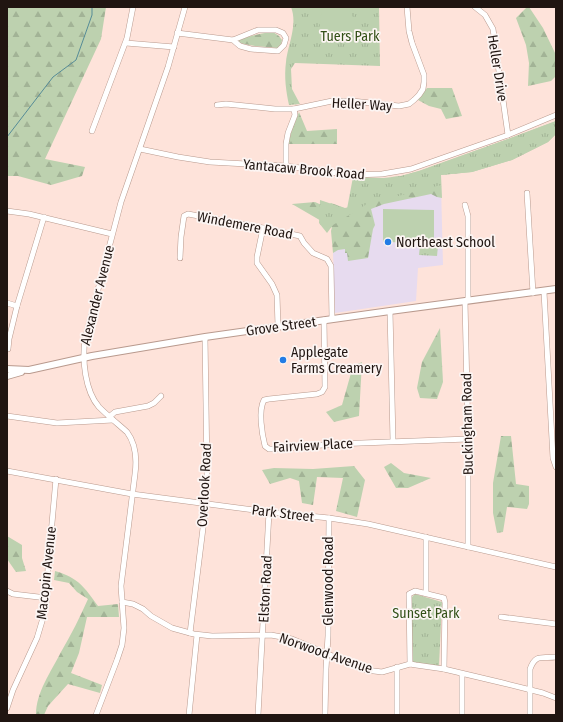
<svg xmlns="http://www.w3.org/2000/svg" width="563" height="722" viewBox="0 0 563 722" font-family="'Fira Sans Condensed',sans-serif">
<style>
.education{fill:#e7dbef}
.forest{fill:url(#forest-firs)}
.park{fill:url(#park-tufts)}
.pitch{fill:#bdd1af}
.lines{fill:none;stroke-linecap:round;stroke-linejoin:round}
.stream{stroke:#568c97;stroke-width:1}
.minor-casing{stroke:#b99a8e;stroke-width:6}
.major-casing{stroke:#b99a8e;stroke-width:8}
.minor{stroke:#fff;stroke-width:5}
.major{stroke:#fff;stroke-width:6}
.poi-dot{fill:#227ce5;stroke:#fcf5f3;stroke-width:1.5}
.labels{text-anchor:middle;stroke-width:3.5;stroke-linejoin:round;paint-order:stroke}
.park-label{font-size:14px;fill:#325017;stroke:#fcf5f3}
.street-label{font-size:14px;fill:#201511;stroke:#fcf5f3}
.poi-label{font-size:14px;fill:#201511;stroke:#fcf5f3;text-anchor:start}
</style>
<defs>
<pattern id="forest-firs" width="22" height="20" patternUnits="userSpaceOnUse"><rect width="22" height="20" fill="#bdd1af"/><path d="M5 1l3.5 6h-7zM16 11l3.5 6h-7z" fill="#a2b396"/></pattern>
<pattern id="park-tufts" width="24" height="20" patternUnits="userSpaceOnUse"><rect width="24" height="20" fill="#bdd1af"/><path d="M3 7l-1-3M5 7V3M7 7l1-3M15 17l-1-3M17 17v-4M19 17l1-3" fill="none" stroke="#a2b396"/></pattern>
</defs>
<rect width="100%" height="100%" fill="#fee3da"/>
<!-- education -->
<polygon class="education" points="441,185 443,265 418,268 416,301 335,313 333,253 367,204"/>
<!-- forest -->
<g class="forest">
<polygon points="7,7 106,7 101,39 45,159 85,167 82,176 51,185 18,176 7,176"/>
<polygon points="527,7 529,7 543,28 556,55 556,76 551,81 528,86 529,63 526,45 516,18"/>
<path d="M273,32L279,36L282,40L281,46L278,48L255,46L239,43V40C250,36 261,33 273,32Z"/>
<polygon points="427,88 452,88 462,116 446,119 441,109 429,106 418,100"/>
<polygon points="299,112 307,131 337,129 337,144 288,144 292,129"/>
<polygon points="556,121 556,134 548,142 512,160 472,172 441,175 442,198 437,197 431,194 384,204 371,209 375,225 373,229 368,258 348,261 347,253 345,253 345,249 338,250 333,253 331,231 332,227 328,229 323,222 292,204 315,202 326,207 331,203 345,208 353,206 392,177 401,176 419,171 508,139"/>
<polygon points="440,328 443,382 437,399 420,398 417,388 422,362"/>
<polygon points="362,362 359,416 334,422 326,412 342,405 353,366"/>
<polygon points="501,436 511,436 516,484 529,486 529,504 527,509 507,507 503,532 497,533 493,513 493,483"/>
<polygon points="391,463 404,473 431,478 408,488 396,488 384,467"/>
<polygon points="354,466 365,480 357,517 336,511 343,478 317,477 313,505 302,503 299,481 290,478 270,484 262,470 274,468 313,469"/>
<polygon points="7,536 22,545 22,558 26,571 16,572 7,559"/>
<path d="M55,571C79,578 84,587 98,606L118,604L119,617H87L79,653L71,673L102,685L100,693L68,684L48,706L44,715H36C36,692 51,672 61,652C71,635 80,617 88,599L77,592L69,583L54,580Z"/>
</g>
<!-- park -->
<g class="park">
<path d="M291,7H379L380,66L295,63L291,69L292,89L300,104L289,105C286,91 284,77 286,62C288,44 298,25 291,7Z"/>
<polygon points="556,121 556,134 548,142 512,160 472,172 441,175 441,185 367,204 333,225 327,233 319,223 320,200 347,209 353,177 384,178 401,176 419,171 508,139"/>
<polygon points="420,245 438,246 437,256 419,255"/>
<polygon points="415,594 442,602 439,666 412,663 411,598"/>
</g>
<!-- pitch -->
<g class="pitch">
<polygon points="322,7 343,7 349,11 356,22 356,39 318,39"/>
<polygon points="383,209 434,210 434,243 383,242"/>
</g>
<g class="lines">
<!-- stream -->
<polyline class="stream" points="7,137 53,77 76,60 92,15 92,7"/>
<defs>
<g id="minor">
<polyline points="475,7 485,15 493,29 508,135"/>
<polyline points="177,33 233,40 258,30 276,30 283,33 286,38 284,45 278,51 251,49 240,46 233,40"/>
<polyline points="126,43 174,47"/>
<polyline points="217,105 226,104 275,109 294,109 332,101 352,101 399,106 409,104 414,100 419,95 423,89 424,82 424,75 412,43 409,31 407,7"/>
<polyline points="92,131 127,38 133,7"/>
<polyline points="140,149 178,157 210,162 286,166 352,175 382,174 411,169 508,135 556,115"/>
<polyline points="286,166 286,144 288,133 295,115 294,109"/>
<polyline points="527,193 533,293"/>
<polyline points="465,205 468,216 468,300"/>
<polyline points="7,211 29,214 112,234"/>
<polyline points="263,228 257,257 257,263 272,284 277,295 278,326"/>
<polyline points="180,258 181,237 184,216 188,214 263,228 300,236 304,243 313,253 327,259 331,266 332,318"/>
<polyline points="544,292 553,458 556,467"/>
<polyline points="465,301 468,439 468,547"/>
<polyline points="7,303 17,306"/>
<polyline points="390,311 393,441"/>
<path d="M324,320L325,387L322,392L317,394L269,399L264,400C258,411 262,434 265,446L269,449H274L335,444L468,439"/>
<polyline points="8,349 9,339 17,306 44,217"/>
<polyline points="7,416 57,423 113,420"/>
<polyline points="109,417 115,412 148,406 154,403 161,396"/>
<polyline points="7,471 132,494 269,512 329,518 368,524 556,567"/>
<polyline points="7,591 13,594 47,598"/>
<polyline points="426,593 426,537"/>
<polyline points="122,602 133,604 143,609 151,616 172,628 190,633 194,634 212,636 271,635 292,639 366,670 382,672 410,664 416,665 444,669 503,683 543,693 556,698"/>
<polyline points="501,617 556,624"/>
<polyline points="190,633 206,504 207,473 205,337"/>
<polyline points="410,664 409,594 415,591 444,598 445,603 444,669"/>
<polyline points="7,708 13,690 37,638 43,618 47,598 48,567 56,479"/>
<path d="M96,715L117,660L122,645L124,628L121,586L135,474C137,459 136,444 127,432C118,424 108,416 99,407C85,391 82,360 85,339L121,202L168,67L185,7"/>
<polyline points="189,715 197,635"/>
<polyline points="258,715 269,512"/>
<polyline points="325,715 326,669 328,636 329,518"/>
<polyline points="397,715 397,667"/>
<polyline points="462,715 462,674"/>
<path d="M530,715V669C536,653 542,659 556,657"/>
</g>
<g id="major">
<polyline points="7,369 29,370 92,356 205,337 390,311 556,289"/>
<polyline points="7,376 21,372"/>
</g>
</defs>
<!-- minor casing -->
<use href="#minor" class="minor-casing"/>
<!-- major casing -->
<use href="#major" class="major-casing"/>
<!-- minor -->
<use href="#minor" class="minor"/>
<!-- major -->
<use href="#major" class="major"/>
</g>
<!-- markers -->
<g class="poi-dot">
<circle cx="388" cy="242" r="4"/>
<circle cx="283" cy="360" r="4"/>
</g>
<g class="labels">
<!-- park labels -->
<g class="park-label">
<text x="350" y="41">Tuers Park</text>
<text x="426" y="618">Sunset Park</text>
</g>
<!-- street labels -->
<g class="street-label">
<text transform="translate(498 68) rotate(81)" y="5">Heller Drive</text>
<text transform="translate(362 104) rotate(3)" y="5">Heller Way</text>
<text transform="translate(304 169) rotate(5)" y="5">Yantacaw Brook Road</text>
<text transform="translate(245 225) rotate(11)" y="5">Windemere Road</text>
<text transform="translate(97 295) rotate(-76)" y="5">Alexander Avenue</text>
<text transform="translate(281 326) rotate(-8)" y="5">Grove Street</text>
<text transform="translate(467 424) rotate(-91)" y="5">Buckingham Road</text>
<text transform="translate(313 445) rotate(-3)" y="5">Fairview Place</text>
<text transform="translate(204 485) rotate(-87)" y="5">Overlook Road</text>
<text transform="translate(283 513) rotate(7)" y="5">Park Street</text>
<text transform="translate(46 573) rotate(-84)" y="5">Macopin Avenue</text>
<text transform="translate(328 581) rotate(-90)" y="5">Glenwood Road</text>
<text transform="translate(265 589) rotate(-87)" y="5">Elston Road</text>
<text transform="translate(326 653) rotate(19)" y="5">Norwood Avenue</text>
</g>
<!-- poi labels -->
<g class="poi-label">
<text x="396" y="247">Northeast School</text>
<text x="291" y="357">Applegate<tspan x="291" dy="16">Farms Creamery</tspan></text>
</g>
</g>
<!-- border -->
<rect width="563" height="722" fill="none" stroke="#201511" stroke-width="16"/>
</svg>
